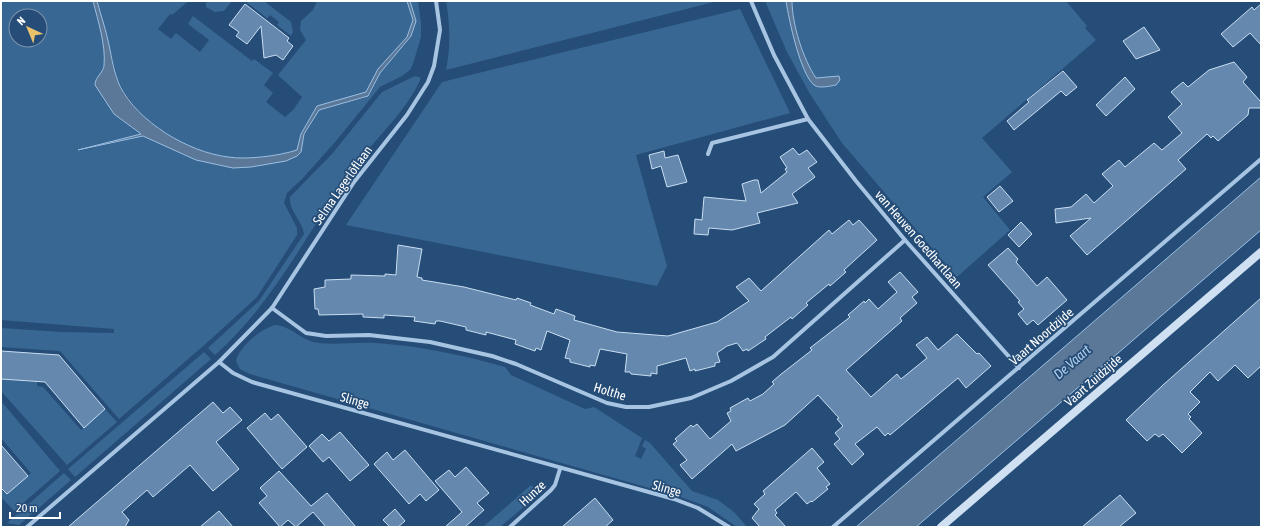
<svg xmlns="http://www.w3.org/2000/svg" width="1262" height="528" viewBox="0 0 1262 528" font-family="'Asap Condensed',sans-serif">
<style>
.green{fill:#396794;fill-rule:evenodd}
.water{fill:#5b7898;stroke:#9bc0e3}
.building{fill:#6589ae;stroke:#c9def2}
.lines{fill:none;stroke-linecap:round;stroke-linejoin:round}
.minor{stroke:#a7c5e3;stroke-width:4}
.secondary{stroke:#cfe0f3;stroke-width:8}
.labels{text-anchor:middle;stroke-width:3.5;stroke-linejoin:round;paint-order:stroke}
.street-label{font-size:13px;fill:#fff;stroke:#254d77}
.water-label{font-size:14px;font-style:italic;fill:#b1ceeb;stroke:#254d77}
</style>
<rect width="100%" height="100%" fill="#254d77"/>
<!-- green -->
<g class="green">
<path d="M1,1H93C98,21 106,45 104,66C103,73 96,77 95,85L114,114L141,135L78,150L79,151L144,136L196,160L233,168L251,167L286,161L297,156L301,152L304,134L319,110L364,98L370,94L380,73L411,36L416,21L410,1H418L421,23V37L413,64L410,70L402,76L380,87L336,141L302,179L287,193L284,203L297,228V235L257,297L210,340L119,419L60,351L1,347V328L61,332L114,333V329L1,320ZM16,16H40V40H16Z"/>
<path d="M97,1H191L186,3L172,15L170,14L158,29L171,39L176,33L200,52L209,40L188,24L193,16L252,61L254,59L273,73L264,85L273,93L266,102L285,117L293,110L302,97L278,75L306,40L300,30L301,21L313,10L317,1H407L413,20L407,37L378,69L366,93L317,106L301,134L297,150C279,156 245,161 227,157C184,150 133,119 117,77Z"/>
<polygon points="206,1 232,1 224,11 215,12 206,7"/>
<polygon points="245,1 264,1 291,22 293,32 291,36 277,25 279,22 270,15 267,18"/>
<path d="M446,1H718L446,70C451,46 450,25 446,1Z"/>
<path d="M765,1H786C792,32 798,57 814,85L838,76L816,78C802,58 793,26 792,1H1066L1087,26L1085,28L1096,40L982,138L1012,172L983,197L1010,230L957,277L842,143L810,94L787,52Z"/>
<polygon points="740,9 790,113 636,155 667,266 657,286 346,225 442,82"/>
<path d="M415,76L421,78C406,113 374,139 352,170C307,232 273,304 215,355L208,348L259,301L304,234C303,221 288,210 290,197L332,154L382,92Z"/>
<path d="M277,325C292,327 302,341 318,343C337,345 357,342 376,343C420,346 463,355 505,367L511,375L585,409L594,407L642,438L635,456L641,459L646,449L642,446L645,440L650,443L692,491L718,500L735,513L747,527H737L708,507L681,497L250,374L240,369L236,361C238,348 263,326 277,325Z"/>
<polygon points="204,352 211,359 75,477 68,469"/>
<polygon points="1,379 37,382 37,386 43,387 81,430 105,409 117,422 67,465 1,391"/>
<polygon points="1,401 60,471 14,511 1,497 1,490 7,494 31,473 1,438"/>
<polygon points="64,473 71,480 19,525 7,523"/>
<polygon points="531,485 539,494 500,527 483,527"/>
</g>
<!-- water -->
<g class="water">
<path d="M93,1H97C101,16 106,30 109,45C112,59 114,73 120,86C138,122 188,152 228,157C246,160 279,156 297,150L301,134L317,106L366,92L378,69L407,37L413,20L407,1H410L416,21L411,36L380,73L368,96L319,110L304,134L301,152L297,156L286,161L251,167L233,168L196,160L143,136L78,150L141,134L114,114L95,85C95,77 103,73 104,66C106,45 98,21 93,1Z"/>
<path d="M786,1H792C792,24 803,59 816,78L839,76L840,80L836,85C830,86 819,89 814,85C800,73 789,20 786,1Z"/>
<polygon points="1261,177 1261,230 916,527 856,527"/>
</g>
<!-- building -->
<g class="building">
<polygon points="245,4 289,38 287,41 293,46 283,60 276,55 264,58 261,26 247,44 236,36 239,32 229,25"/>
<polygon points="1261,4 1261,45 1250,33 1233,47 1221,34 1252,7 1254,10"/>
<polygon points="1144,27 1160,50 1136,59 1123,41"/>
<polygon points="1234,62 1247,77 1243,82 1261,102 1261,108 1249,108 1248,115 1218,141 1213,136 1211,138 1207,134 1178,160 1186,169 1087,255 1070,236 1091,218 1056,223 1055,209 1071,207 1086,194 1094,203 1113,186 1102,174 1119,160 1125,167 1154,143 1162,150 1182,133 1168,117 1182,104 1171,92 1183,82 1188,87 1209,70"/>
<polygon points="1063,71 1077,87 1066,96 1061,91 1014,130 1007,121 1029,102 1027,100"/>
<polygon points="1125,77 1135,89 1106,116 1096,105"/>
<polygon points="793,148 799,155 807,150 817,162 808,168 815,177 792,194 798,203 757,213 760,223 732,230 709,228 708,235 694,234 695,219 702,220 704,197 746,201 742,184 754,180 758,180 761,193 787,172 785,169 787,168 780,157"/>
<polygon points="664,151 665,158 678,155 687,182 667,187 661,166 652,169 649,155"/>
<polygon points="1000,186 1013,201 999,212 987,197"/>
<polygon points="849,220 853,225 859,220 877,240 844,270 846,272 830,286 829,284 806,303 808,305 792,319 791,317 765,337 766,339 748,351 747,349 743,351 737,343 727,346 717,353 720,362 715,363 715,366 695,371 695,369 690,371 686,358 657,366 657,374 651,373 651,376 631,374 630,372 625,372 627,354 600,349 595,366 590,365 590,367 570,362 570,359 565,358 570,340 547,331 541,350 536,348 535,351 515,344 516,340 486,332 486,335 466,330 466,327 440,321 436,321 435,324 414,321 415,317 384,315 384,318 363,317 363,314 319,315 318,309 315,309 314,289 325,287 325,280 351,279 351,275 385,276 385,274 396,275 398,245 422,249 417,277 422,278 422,280 464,287 516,300 517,298 531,303 530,305 554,314 556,309 575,316 574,320 617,332 668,336 717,322 749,301 736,287 749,278 761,291 829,230 832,234"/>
<polygon points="1021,222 1032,234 1019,247 1008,235"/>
<polygon points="1008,248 1018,259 1016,262 1037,286 1047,277 1067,300 1038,325 1033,320 1027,325 1018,314 1024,309 1018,302 1020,301 988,265"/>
<polygon points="900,272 918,292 912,297 917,303 900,318 902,321 846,370 871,397 897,374 901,379 927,358 916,345 927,337 938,350 957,334 977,354 979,353 991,366 966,388 958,378 890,435 888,433 885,436 877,427 855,444 864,454 852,465 834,444 840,439 835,433 843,426 837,419 839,418 818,395 785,425 736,451 732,444 692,479 680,465 687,460 673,444 677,441 675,439 691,425 693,427 697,424 710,439 731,421 727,413 731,411 730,408 748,398 750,401 763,394 774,384 772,382 780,375 812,350 810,348 850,317 848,315 864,301 865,303 869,299 878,309 897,292 888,282"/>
<polygon points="1261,298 1261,366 1248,378 1235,365 1218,381 1210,372 1190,392 1200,402 1188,414 1191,417 1189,419 1202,433 1182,453 1163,434 1159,437 1155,434 1147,441 1126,420 1163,385"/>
<polygon points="1,351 59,355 105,409 84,428 45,382 1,379"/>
<polygon points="213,402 223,413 230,407 242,420 216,442 239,469 213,491 190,465 153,497 147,490 122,512 129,520 125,527 68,527"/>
<polygon points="265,413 271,420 278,414 307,447 282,469 247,428"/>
<polygon points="340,432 369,465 350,481 329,457 323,462 309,446 322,434 329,441"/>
<polygon points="1,445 28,476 7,494 1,488"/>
<polygon points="812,448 824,462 817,468 830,484 826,487 828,489 812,502 811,501 807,504 796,492 775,510 777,513 775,515 786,527 760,527 752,518 759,509 754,504 765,494 763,491"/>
<polygon points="405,450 439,490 426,501 420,494 409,504 374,464 387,452 393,460"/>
<polygon points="466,467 489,493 477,503 484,510 465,527 445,527 462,512 435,481 449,470 455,477"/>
<polygon points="279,471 311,506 327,493 356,527 326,527 313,512 296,527 288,520 280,527 259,503 267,496 260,488"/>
<polygon points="1120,495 1136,513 1119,527 1082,527"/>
<polygon points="595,498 613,520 605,527 562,527"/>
<polygon points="395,509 405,521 398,527 390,527 383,520"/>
<polygon points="219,511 233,527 200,527"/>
</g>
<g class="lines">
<!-- minor -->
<g class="minor">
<polyline points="751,1 774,55 808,119 856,181 905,240 1019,368"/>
<polyline points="708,154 712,143 808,119"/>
<polyline points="272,308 306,333 326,336 369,335 430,342 492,356 516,364 607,403 626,407 649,407 691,398 731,381 773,357 905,240"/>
<polyline points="219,362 233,373 252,382 674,499 698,508 729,527"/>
<polyline points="27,527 219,362 272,308 354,182 407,115 428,82 434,66 440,30 436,1"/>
<polyline points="510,527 551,490 555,485 560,469"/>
<polyline points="833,527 1261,159"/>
</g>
<!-- secondary -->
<polyline class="secondary" points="941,527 1261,252"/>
</g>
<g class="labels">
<!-- street labels -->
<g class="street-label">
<text transform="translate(342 185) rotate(-55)" y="5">Selma Lagerlöflaan</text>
<text transform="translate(919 239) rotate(49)" y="5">van Heuven Goedhartlaan</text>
<text transform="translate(1041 336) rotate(-41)" y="5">Vaart Noordzijde</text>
<text transform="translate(1093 380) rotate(-41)" y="5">Vaart Zuidzijde</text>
<text transform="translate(610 391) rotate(17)" y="5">Holthe</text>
<text transform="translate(355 400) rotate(16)" y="5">Slinge</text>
<text transform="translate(667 488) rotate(16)" y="5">Slinge</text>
<text transform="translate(532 493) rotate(-43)" y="5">Hunze</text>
</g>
<!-- water labels -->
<g class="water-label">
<text transform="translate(1072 362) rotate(-41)" y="5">De Vaart</text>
</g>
</g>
<!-- border -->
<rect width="1262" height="528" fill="none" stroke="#ffffff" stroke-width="4"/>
<!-- north arrow -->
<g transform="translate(28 28) rotate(316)"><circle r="19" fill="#254d77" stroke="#7c94ad"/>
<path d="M0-3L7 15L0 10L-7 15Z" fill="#ecc16b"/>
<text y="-6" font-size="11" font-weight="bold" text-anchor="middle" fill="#ffffff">N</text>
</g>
<!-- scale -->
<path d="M10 512v6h50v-6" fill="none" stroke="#ffffff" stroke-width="2"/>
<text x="16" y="512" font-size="12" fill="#ffffff" stroke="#254d77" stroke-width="3" paint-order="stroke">20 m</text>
</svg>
